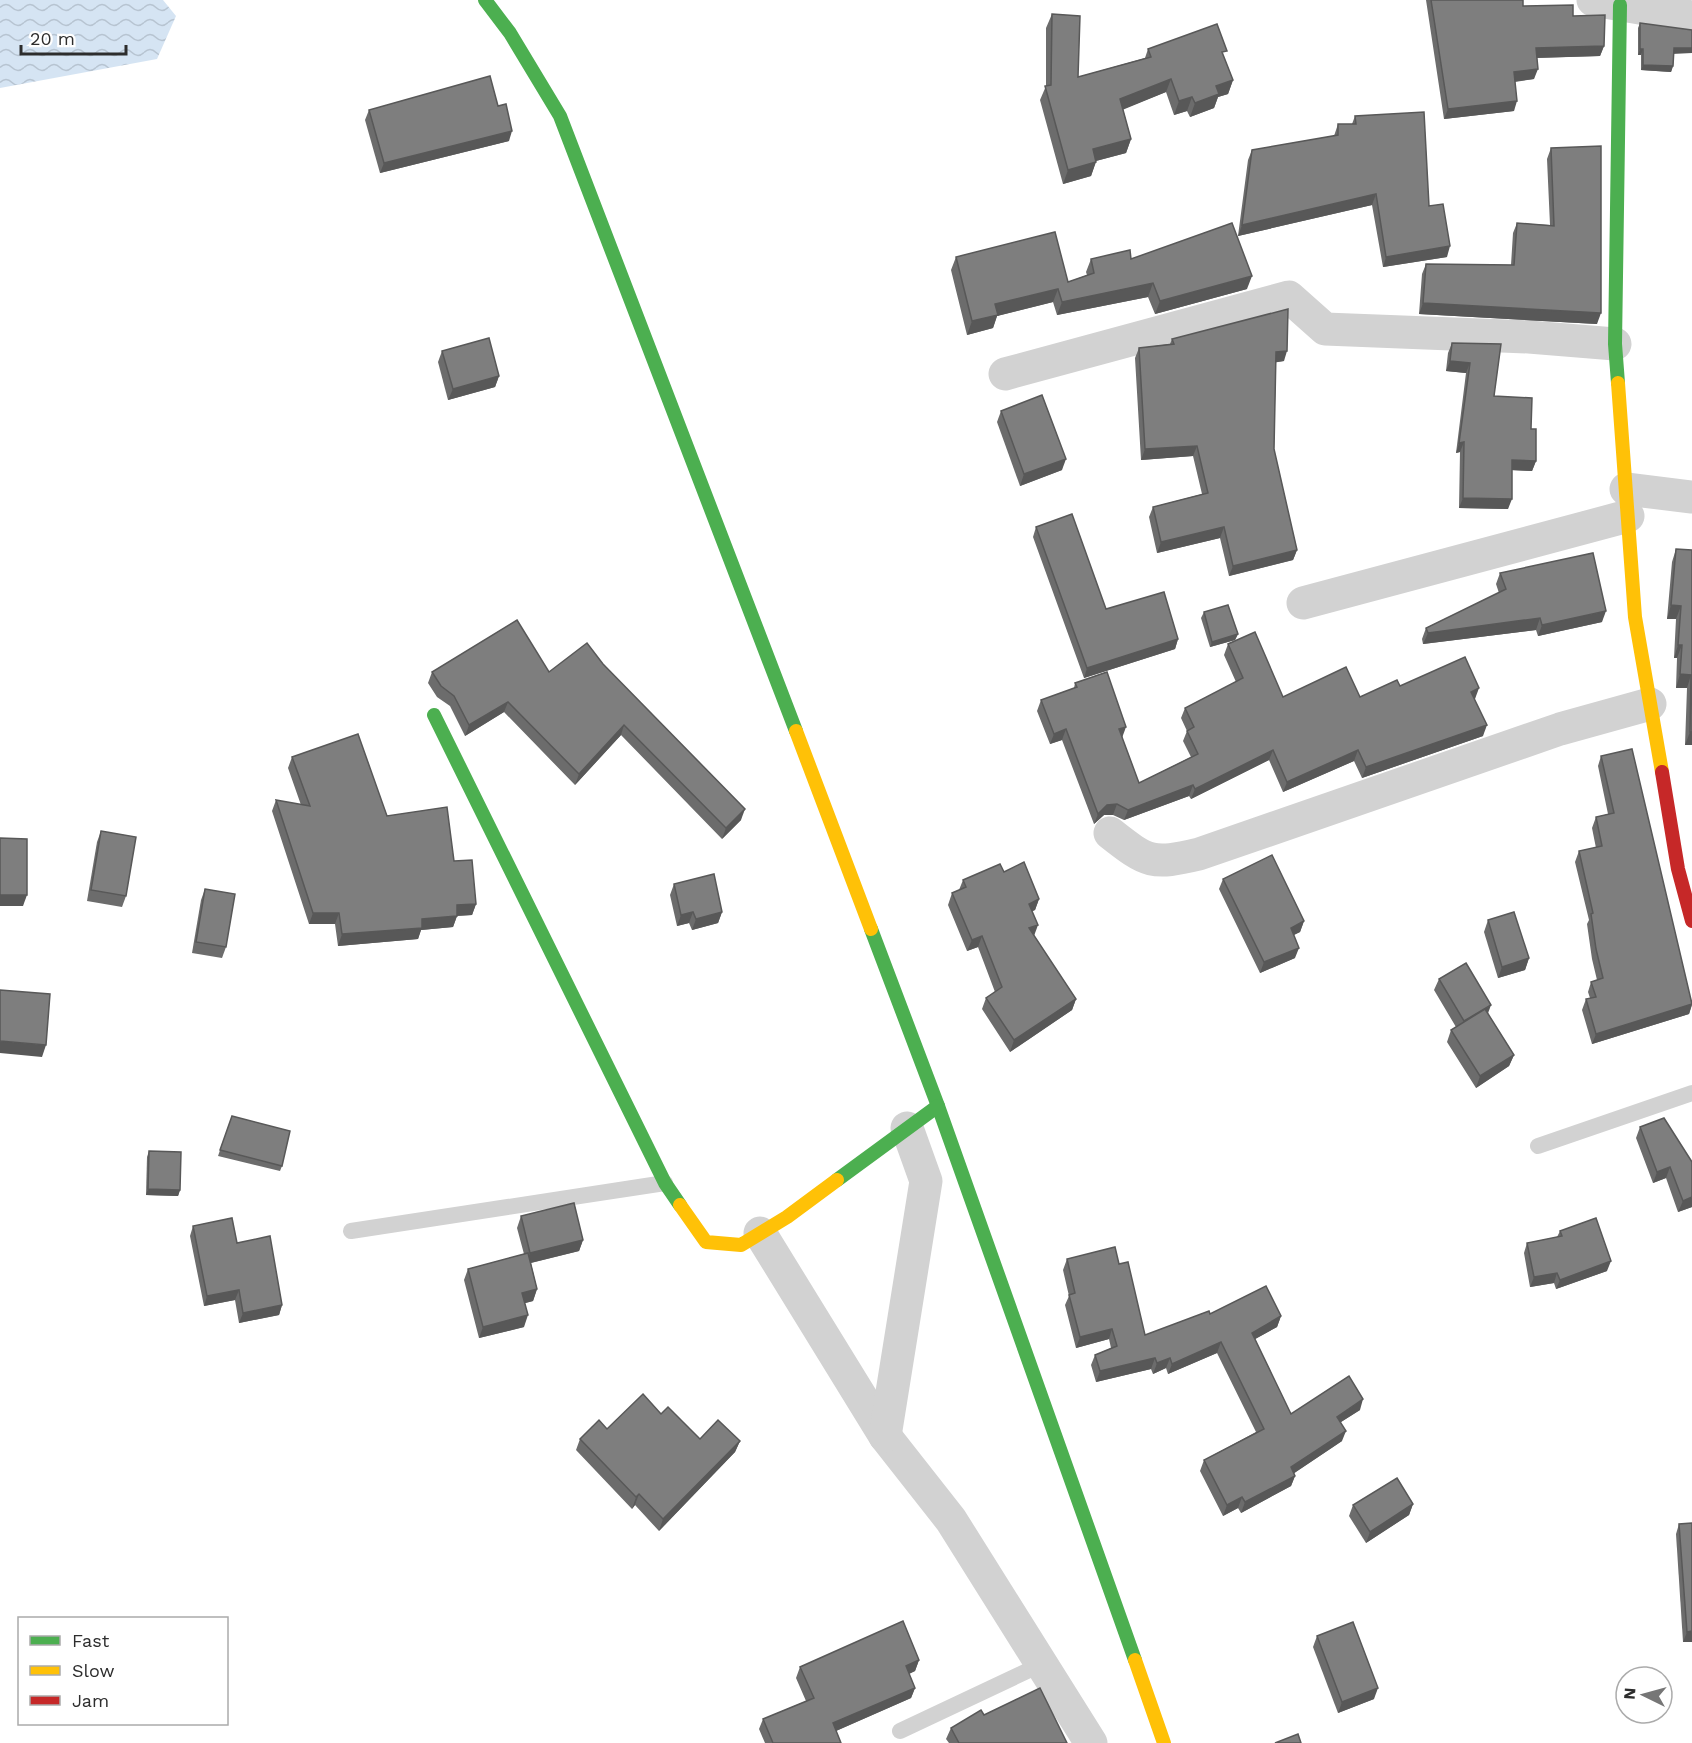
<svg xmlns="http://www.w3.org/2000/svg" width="1692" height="1743" viewBox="0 0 1692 1743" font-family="'Work Sans',sans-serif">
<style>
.water{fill:url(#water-waves)}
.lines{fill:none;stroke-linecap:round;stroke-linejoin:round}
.lane{stroke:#d2d2d2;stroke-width:16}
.street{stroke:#d2d2d2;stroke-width:33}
.fast{stroke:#4caf50;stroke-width:14}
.slow{stroke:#ffc107;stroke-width:14}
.jam{stroke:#c62828;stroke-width:14}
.wall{fill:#6c6c6c}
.shaded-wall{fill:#585858}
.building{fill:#7e7e7e;stroke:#585858;stroke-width:1.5}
</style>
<defs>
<pattern id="water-waves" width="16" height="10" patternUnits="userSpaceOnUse" patternTransform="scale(1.5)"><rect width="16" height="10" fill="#d5e4f3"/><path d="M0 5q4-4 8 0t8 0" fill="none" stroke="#b7c4d1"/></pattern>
</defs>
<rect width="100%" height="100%" fill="#fff"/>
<!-- water -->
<polygon class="water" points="0,0 163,0 176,16 157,59 0,88"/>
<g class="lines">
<!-- lane -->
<g class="lane">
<polyline points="1538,1146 1692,1093"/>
<polyline points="351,1231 665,1183"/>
<polyline points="900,1731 1042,1664"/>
</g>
<!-- street -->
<g class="street">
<polyline points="1593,0 1692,17"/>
<polyline points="1005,374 1289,297 1325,329 1529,337 1615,344"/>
<polyline points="1626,489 1692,497"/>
<polyline points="1303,603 1628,516"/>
<path d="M1110,833C1148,863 1152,865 1199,854L1560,729L1650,704"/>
<polyline points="760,1233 885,1436 951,1520 1091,1743"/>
<polyline points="885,1436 926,1181 907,1128"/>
</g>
<!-- fast -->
<g class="fast">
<polyline points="485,0 510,33 560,116 796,731"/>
<polyline points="1618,383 1615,344 1620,5"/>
<polyline points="434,715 665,1183 680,1205"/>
<polyline points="871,929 938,1106 1135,1660"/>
<polyline points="837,1180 938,1106"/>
</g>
<!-- slow -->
<g class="slow">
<polyline points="1618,383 1635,617 1662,772"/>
<polyline points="796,731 871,929"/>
<polyline points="680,1205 706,1242 741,1245 787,1217 837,1180"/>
<polyline points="1135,1660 1164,1743"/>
</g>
<!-- jam -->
<polyline class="jam" points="1662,772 1678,869 1692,921"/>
</g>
<!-- wall -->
<g class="wall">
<polygon points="1426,0 1523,0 1523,6 1573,16 1604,46 1600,56 1537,58 1534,79 1515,82 1514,111 1444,119"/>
<polygon points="1052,14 1078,77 1145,58 1148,49 1224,57 1233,80 1228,94 1218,97 1214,108 1190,117 1187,111 1174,115 1166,92 1123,109 1131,139 1126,153 1096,161 1091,176 1063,184 1040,100 1046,86 1046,28"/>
<polygon points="1640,23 1674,54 1673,66 1671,72 1641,70 1641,55 1638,55 1638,28"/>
<polygon points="498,106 509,141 380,173 365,120 369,110"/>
<polygon points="1355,116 1429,206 1447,257 1383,267 1372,205 1238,236 1248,160 1252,150 1334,136 1338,124 1352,124"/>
<polygon points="1551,148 1597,324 1419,314 1422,274 1426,264 1511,265 1513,233 1517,223 1550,225 1547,159"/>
<polygon points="956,257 1068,282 1087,275 1086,272 1091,259 1131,259 1247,289 1155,314 1148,297 1057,315 1053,302 997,316 993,328 967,335 951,270"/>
<polygon points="1172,339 1284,361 1276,362 1274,449 1297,550 1293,560 1229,576 1220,538 1157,553 1149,517 1153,507 1202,494 1193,456 1141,460 1135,358 1139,348 1170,344"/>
<polygon points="1452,343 1501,344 1494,396 1531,429 1536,461 1532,471 1512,470 1508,509 1459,508 1460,452 1456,453 1466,373 1446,371 1448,353"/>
<polygon points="442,351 499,376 495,387 448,400 438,362"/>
<polygon points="1001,411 1062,470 1020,486 997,422"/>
<polygon points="1036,527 1106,609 1178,639 1175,649 1084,678 1033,537"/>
<polygon points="1676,549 1692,550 1692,745 1685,745 1687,688 1676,688 1677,658 1674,658 1676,619 1667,619 1672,562"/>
<polygon points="1500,573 1602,622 1538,636 1536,630 1423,644 1422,639 1426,628 1499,593 1496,584"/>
<polygon points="1204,612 1238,634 1235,640 1210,647 1201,618"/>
<polygon points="1228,644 1283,697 1360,697 1400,686 1475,699 1474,699 1483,736 1362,778 1354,761 1283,792 1269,760 1191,799 1189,796 1124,820 1113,815 1104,815 1094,824 1062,740 1050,744 1037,711 1041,700 1074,688 1075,683 1122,737 1139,783 1191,757 1183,741 1187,731 1181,718 1185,708 1236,682 1224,655"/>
<polygon points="603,664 741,820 722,839 621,735 575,785 504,712 465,736 450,706 437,697 428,683 432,672 549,672"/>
<polygon points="1601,756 1692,1002 1692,1005 1689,1014 1592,1044 1582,1010 1586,999 1590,998 1588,992 1591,982 1597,980 1592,959 1587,924 1589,920 1575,862 1579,851 1596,848 1592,828 1596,817 1608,814 1598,766"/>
<polygon points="292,757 387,816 454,861 476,904 472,915 457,916 453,927 421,930 418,939 338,946 335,924 309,924 272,811 276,800 301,805 288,768"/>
<polygon points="101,831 126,896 122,907 87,901 97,842"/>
<polygon points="1004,872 1039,899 1035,910 1032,911 1034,936 1076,999 1072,1010 1010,1052 982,1009 986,998 995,992 978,947 967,951 948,905 952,893 959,890 963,880"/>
<polygon points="1223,879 1304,921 1300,932 1294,935 1295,958 1260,973 1219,889"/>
<polygon points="674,884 722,912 718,923 692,930 689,923 677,926 670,895"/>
<polygon points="205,889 226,947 222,958 192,953 201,900"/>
<polygon points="1488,920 1529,958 1525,970 1498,978 1484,932"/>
<polygon points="1439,979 1488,1014 1514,1055 1509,1066 1476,1088 1447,1042 1451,1030 1456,1027 1434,990"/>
<polygon points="232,1116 282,1166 280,1171 218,1156"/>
<polygon points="1664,1118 1692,1207 1678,1212 1666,1178 1653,1183 1636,1138 1640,1127"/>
<polygon points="149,1151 180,1190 178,1196 146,1195 147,1157"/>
<polygon points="521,1216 583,1240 579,1251 531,1263 537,1289 533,1301 525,1303 524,1327 479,1338 464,1280 468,1269 524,1254 517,1228"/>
<polygon points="193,1226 237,1243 282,1305 279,1315 239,1323 235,1300 204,1306 190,1236"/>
<polygon points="1560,1231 1607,1271 1556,1289 1554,1283 1530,1287 1524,1253 1527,1243 1557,1237"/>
<polygon points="1067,1259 1119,1264 1145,1335 1210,1314 1281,1316 1277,1327 1255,1339 1291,1414 1360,1410 1341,1422 1342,1441 1294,1473 1295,1476 1291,1486 1241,1513 1238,1508 1223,1516 1200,1471 1204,1460 1256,1432 1217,1353 1168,1374 1166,1368 1153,1374 1151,1369 1096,1382 1091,1365 1095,1355 1111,1348 1109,1339 1076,1348 1065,1305 1069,1296 1063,1270"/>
<polygon points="661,1414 700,1439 740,1441 735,1452 659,1531 635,1505 632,1509 576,1450 580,1439 607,1429"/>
<polygon points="1413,1504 1409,1515 1366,1543 1349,1516 1353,1505"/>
<polygon points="1679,1524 1692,1642 1683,1642 1676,1534"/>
<polygon points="1317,1636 1374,1699 1338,1713 1313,1647"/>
<polygon points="919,1660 915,1671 909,1674 915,1688 911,1698 836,1731 841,1743 765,1743 759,1729 763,1719 806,1701 796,1678 800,1667"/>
<polygon points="984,1715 1067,1743 949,1743 946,1739 951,1728"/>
</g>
<!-- shaded-wall -->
<g class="shaded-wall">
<polygon points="1604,46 1600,56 1532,58 1536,48"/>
<polygon points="1674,48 1692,48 1692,53 1672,54"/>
<polygon points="1640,49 1643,49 1641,55 1638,55"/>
<polygon points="1643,65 1673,66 1671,72 1641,70"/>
<polygon points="1538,69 1534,79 1511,82 1514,72"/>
<polygon points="1171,79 1166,92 1115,113 1120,99"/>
<polygon points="1233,80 1228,94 1218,97 1214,108 1190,117 1195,103 1216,86"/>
<polygon points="1192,97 1187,111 1174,115 1179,101"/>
<polygon points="1517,101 1514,111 1444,119 1448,109"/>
<polygon points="512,131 509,141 380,173 384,163"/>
<polygon points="1131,139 1126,153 1088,163 1093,149"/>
<polygon points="1096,162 1091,176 1063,184 1068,170"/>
<polygon points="1376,194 1372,205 1238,236 1242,225"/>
<polygon points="1450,246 1447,257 1383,267 1386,257"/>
<polygon points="1252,276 1247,289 1155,314 1160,301"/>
<polygon points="1153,283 1148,297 1057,315 1062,302"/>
<polygon points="1058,289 1053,302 997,316 993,328 967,335 972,321 995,304"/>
<polygon points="1423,303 1601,313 1597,324 1419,314"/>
<polygon points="1287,351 1284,361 1272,363 1276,352"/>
<polygon points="1450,361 1470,363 1466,373 1446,371"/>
<polygon points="499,376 495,387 448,400 453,389"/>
<polygon points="1464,442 1460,452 1456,453 1459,443"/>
<polygon points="1197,446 1193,456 1141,460 1145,449"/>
<polygon points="1066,459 1062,470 1020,486 1024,474"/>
<polygon points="1512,460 1536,461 1532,471 1509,470"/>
<polygon points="1463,498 1512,499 1508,509 1459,508"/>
<polygon points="1224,527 1220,538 1157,553 1161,542"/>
<polygon points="1297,550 1293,560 1229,576 1233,566"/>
<polygon points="1671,605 1681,606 1676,619 1667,619"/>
<polygon points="1606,611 1602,622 1538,636 1542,625"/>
<polygon points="1540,618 1536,630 1423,644 1428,633"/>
<polygon points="1238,634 1235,640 1210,647 1212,642"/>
<polygon points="1178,639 1175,649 1084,678 1087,668"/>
<polygon points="1678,645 1682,645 1677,658 1674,658"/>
<polygon points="1680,674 1691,675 1687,688 1676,688"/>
<polygon points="1479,688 1475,699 1467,702 1471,692"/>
<polygon points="508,702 504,712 465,736 469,725"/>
<polygon points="624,725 621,735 575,785 579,774"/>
<polygon points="1487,725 1483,736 1362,778 1366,767"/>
<polygon points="1126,727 1122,738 1119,729"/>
<polygon points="1066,729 1062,740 1050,744 1054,734"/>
<polygon points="1690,732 1692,732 1692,745 1685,745"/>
<polygon points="1273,750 1269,760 1191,799 1195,789"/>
<polygon points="1358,750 1354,761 1283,792 1287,782"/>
<polygon points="1193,785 1189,796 1124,820 1128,810"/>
<polygon points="1117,804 1113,815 1104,815 1094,824 1098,814 1107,805"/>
<polygon points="745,809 741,820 722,839 726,828"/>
<polygon points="0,895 27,895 23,906 0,906"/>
<polygon points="1039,899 1035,910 1024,915 1029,904"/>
<polygon points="476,904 472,915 453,916 457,905"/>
<polygon points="693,912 689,923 677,926 681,915"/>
<polygon points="722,912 718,923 692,930 696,919"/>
<polygon points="313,913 339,913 335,924 309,924"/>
<polygon points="457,916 453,927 421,930 418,939 338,946 342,934 422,919"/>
<polygon points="1304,921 1300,932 1287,938 1291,928"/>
<polygon points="1038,925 1034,936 1029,928"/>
<polygon points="982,936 978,947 967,951 972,940"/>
<polygon points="1299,948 1295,958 1260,973 1264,962"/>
<polygon points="1529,958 1525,970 1498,978 1502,967"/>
<polygon points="1076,999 1072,1010 1010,1052 1014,1040"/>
<polygon points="1692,1004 1689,1014 1592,1044 1596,1034"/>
<polygon points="1491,1005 1487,1016 1460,1033 1464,1021"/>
<polygon points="0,1041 46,1045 42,1057 0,1053"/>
<polygon points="1514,1055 1509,1066 1476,1088 1480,1076"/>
<polygon points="1670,1167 1666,1178 1653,1183 1657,1172"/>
<polygon points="148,1189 180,1190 178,1196 146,1195"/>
<polygon points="1692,1197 1692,1207 1678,1212 1683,1201"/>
<polygon points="583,1240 579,1251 526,1264 530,1253"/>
<polygon points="1611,1261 1607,1271 1556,1289 1560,1280"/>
<polygon points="1557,1273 1554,1283 1530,1287 1534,1277"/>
<polygon points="537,1289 533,1301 518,1305 522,1293"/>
<polygon points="239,1290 235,1300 204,1306 207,1296"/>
<polygon points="282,1305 279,1315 239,1323 243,1313"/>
<polygon points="528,1315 524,1327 479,1338 483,1327"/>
<polygon points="1281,1316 1277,1327 1248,1343 1252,1333"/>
<polygon points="1112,1329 1109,1339 1076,1348 1080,1337"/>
<polygon points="1221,1342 1217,1353 1168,1374 1172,1364"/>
<polygon points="1155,1358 1151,1369 1096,1382 1100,1371"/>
<polygon points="1170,1358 1166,1368 1153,1374 1157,1363"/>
<polygon points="1363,1399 1360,1410 1333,1427 1337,1417"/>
<polygon points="1346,1431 1342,1441 1287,1478 1291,1467"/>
<polygon points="740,1441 735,1452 659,1531 663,1519"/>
<polygon points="1295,1476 1291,1486 1241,1513 1245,1502"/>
<polygon points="639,1494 635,1505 632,1509 636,1497"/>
<polygon points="1242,1497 1238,1508 1223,1516 1227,1505"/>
<polygon points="1413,1504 1409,1515 1366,1543 1370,1532"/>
<polygon points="1692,1631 1692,1642 1683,1642 1687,1632"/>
<polygon points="919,1660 915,1671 902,1677 906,1666"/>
<polygon points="915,1688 911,1698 829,1734 833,1723"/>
<polygon points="1378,1688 1374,1699 1338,1713 1342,1702"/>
</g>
<!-- building -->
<g class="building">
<polygon points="1431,0 1523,0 1523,6 1573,5 1573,16 1605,15 1604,46 1536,48 1538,69 1514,72 1517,101 1448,109"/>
<polygon points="1052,14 1080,16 1078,77 1151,57 1148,49 1217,24 1227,51 1222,52 1233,80 1216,86 1219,94 1195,103 1192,97 1179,101 1171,79 1120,99 1131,139 1093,149 1096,162 1068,170 1045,86 1051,85"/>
<polygon points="1640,23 1692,30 1692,48 1674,48 1673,66 1643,65 1643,49 1640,49"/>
<polygon points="490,76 498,106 506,104 512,131 384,163 369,110"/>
<polygon points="1424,112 1429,206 1443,204 1450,246 1386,257 1376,194 1242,225 1252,150 1338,135 1338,124 1356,124 1355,116"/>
<polygon points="1601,146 1601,313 1423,303 1426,264 1514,265 1517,223 1554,226 1551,148"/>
<polygon points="1232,223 1252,276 1160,301 1153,283 1062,302 1058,289 995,304 998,315 972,321 956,257 1055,232 1068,282 1094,273 1091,259 1130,250 1131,259"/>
<polygon points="1288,309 1287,351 1276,352 1274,449 1297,550 1233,566 1224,527 1161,542 1153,507 1208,493 1197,446 1145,449 1139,348 1174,344 1172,339"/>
<polygon points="489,338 499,376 453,389 442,351"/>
<polygon points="1452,343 1501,344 1494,396 1532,398 1531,429 1536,429 1536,461 1512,460 1512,499 1463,498 1464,442 1459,443 1470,363 1450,361"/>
<polygon points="1042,395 1066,459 1024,474 1001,411"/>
<polygon points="1072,514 1106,609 1164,592 1178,639 1087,668 1036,527"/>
<polygon points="1676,549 1692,550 1692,732 1690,732 1691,675 1680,674 1682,645 1678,645 1681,606 1671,605"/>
<polygon points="1593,553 1606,611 1542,625 1540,618 1428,633 1426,628 1506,589 1500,573"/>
<polygon points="1228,605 1238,634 1212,642 1204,612"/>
<polygon points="517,620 549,672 587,643 603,664 745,809 726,828 624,725 579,774 508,702 469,725 454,696 441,686 432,672"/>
<polygon points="1255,632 1283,697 1346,667 1360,697 1397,680 1400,686 1465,657 1479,688 1471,692 1487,725 1366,767 1358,750 1287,782 1273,750 1195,789 1193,785 1128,810 1117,804 1107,805 1098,814 1066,729 1054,734 1041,700 1077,687 1075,683 1107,672 1126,727 1119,729 1139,783 1198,754 1187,731 1194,727 1185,708 1243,678 1228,644"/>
<polygon points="358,734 387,816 447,807 454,861 472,860 476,904 457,905 457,916 422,919 422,928 342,934 339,913 313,913 276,800 310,806 292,757"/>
<polygon points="1632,749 1692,1004 1596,1034 1586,999 1596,997 1591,982 1603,978 1596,949 1591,914 1593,913 1579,851 1602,846 1596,817 1614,813 1601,756"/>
<polygon points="101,831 136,837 126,896 91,890"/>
<polygon points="0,838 27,839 27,895 0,895"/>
<polygon points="1272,855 1304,921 1291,928 1299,948 1264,962 1223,879"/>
<polygon points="1024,862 1039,899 1029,904 1038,925 1029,928 1076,999 1014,1040 986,998 1002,987 982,936 972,940 952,893 966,887 963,880 1000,864 1004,872"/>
<polygon points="714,874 722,912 696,919 693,912 681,915 674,884"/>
<polygon points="205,889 235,894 226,947 196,942"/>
<polygon points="1514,912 1529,958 1502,967 1488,920"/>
<polygon points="1466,963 1491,1005 1464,1021 1439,979"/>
<polygon points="0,990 50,994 46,1045 0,1041"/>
<polygon points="1485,1009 1514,1055 1480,1076 1451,1030"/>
<polygon points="232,1116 290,1131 282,1166 220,1150"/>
<polygon points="1664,1118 1692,1162 1692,1197 1683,1201 1670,1167 1657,1172 1640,1127"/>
<polygon points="149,1151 181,1152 180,1190 148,1189"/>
<polygon points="574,1203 583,1240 530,1253 521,1216"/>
<polygon points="232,1218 237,1243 270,1236 282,1305 243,1313 239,1290 207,1296 193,1226"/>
<polygon points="1596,1218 1611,1261 1560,1280 1557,1273 1534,1277 1527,1243 1562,1236 1560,1231"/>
<polygon points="1115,1247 1119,1264 1128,1262 1145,1335 1209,1311 1210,1314 1266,1286 1281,1316 1252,1333 1291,1414 1349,1376 1363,1399 1337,1417 1346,1431 1291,1467 1295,1476 1245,1502 1242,1497 1227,1505 1204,1460 1264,1429 1221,1342 1172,1364 1170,1358 1157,1363 1155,1358 1100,1371 1095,1355 1117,1346 1112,1329 1080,1337 1069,1295 1075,1293 1067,1259"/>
<polygon points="528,1253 537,1289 522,1293 528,1315 483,1327 468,1269"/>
<polygon points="643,1394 661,1414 668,1407 700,1439 718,1420 740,1441 663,1519 639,1494 636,1497 580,1439 599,1420 607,1429"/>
<polygon points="1397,1478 1413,1504 1370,1532 1353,1505"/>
<polygon points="1692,1523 1692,1631 1687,1632 1679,1524"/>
<polygon points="903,1621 919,1660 906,1666 915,1688 833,1723 841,1743 773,1743 763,1719 814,1698 800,1667"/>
<polygon points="1353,1622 1378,1688 1342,1702 1317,1636"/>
<polygon points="1040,1688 1067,1743 959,1743 951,1728 981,1710 984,1715"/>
<polygon points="1298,1734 1301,1743 1275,1743"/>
</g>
<!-- legend -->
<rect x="18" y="1617" width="210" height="108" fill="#ffffff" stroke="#ababab" stroke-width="1.5"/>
<rect x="30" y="1636" width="30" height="9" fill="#4caf50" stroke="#ababab" stroke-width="1.5"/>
<text x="72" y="1647" font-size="18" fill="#2d2d2d">Fast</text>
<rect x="30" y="1666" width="30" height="9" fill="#ffc107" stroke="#ababab" stroke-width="1.5"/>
<text x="72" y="1677" font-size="18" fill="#2d2d2d">Slow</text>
<rect x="30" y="1696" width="30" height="9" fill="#c62828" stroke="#ababab" stroke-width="1.5"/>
<text x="72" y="1707" font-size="18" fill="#2d2d2d">Jam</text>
<!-- north arrow -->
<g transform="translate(1644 1695) rotate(275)"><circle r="28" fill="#ffffff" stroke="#ababab" stroke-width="1.5"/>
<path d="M0-4.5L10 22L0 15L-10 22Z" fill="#767676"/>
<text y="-9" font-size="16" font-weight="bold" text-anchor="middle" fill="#2d2d2d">N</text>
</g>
<!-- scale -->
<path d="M21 45v9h105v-9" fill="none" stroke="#2d2d2d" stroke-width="3"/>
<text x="30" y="45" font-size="18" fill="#2d2d2d" stroke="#ffffff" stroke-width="4.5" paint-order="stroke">20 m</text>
</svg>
